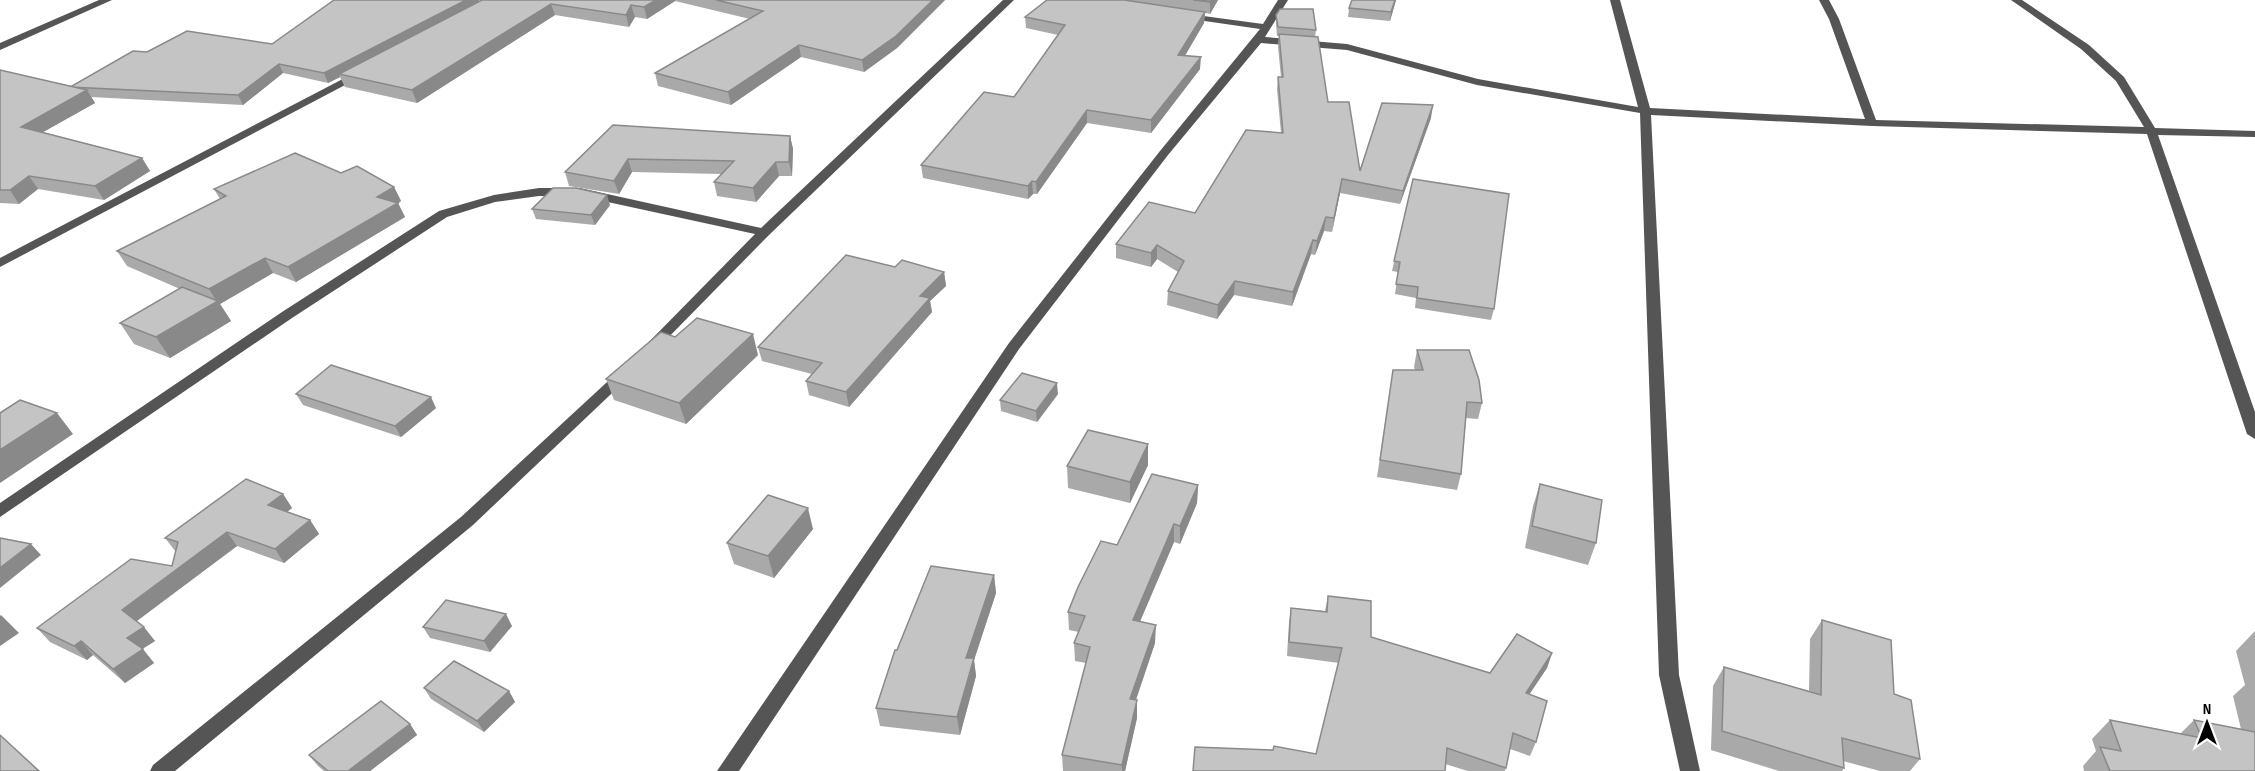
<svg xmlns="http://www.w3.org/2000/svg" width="2255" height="771" viewBox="0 0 2255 771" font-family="'Sofia Sans Condensed',sans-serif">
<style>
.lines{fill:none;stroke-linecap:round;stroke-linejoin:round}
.minor{fill:#555;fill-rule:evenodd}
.wall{fill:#a9a9a9}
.shaded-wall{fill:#898989}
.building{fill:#c4c4c4;stroke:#898989;stroke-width:1.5}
</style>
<rect width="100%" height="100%" fill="#fff"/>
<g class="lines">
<!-- minor -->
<g class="minor">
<polygon points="99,0 112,0 0,50 0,43"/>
<polygon points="1003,0 1014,0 769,235 656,350 646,350 644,347 755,234 580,196 539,196 495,202 447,217 292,318 0,517 0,503 282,312 439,211 494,195 539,188 580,188 761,228"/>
<polygon points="1278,0 1288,0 1265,37 1347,44 1478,79 1638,107 1610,0 1620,0 1650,108 1865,119 1829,19 1819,0 1829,0 1839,19 1876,120 2144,127 2116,81 2081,49 2011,0 2022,0 2089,45 2124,77 2155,128 2255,131 2255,137 2158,135 2255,412 2255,439 2247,434 2147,134 1872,126 1651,115 1679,675 1700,771 1680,771 1659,675 1640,113 1477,85 1347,50 1261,43 1168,155 1019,349 739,771 717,771 1009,343 1160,151 1260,29 1184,18 1179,15 1181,13 1263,24"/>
<polygon points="360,70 365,73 364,75 0,267 0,258"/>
<polygon points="624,369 631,374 629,377 473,525 175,771 150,771 153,765 461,517 619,371"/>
</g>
</g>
<!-- wall -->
<g class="wall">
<polygon points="334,0 479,0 479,1 482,0 945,0 897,48 864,72 801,57 731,105 658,86 655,73 750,19 675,1 647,19 635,17 629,27 555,15 417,103 345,87 340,77 328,83 283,73 243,105 91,97 95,103 43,132 142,158 150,171 104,200 38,189 19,204 0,203 0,70 71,86 147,52 272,44"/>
<polygon points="1047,0 1218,0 1210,14 1205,13 1204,23 1185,56 1200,69 1151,133 1087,123 1037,194 1033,194 1028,199 923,178 921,165 1014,97 1058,35 1026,28 1025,17"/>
<polygon points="1396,0 1390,21 1348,17 1349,8"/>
<polygon points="1276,15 1316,30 1315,37 1328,102 1360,171 1431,118 1400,204 1340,193 1332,232 1324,231 1315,255 1311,254 1292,306 1234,295 1217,319 1167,305 1168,291 1178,272 1157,259 1151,267 1116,258 1116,244 1195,213 1281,133 1277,89 1278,77 1281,77 1278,47 1279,36 1277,36 1276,24"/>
<polygon points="613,125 790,136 793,149 792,176 779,176 756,202 717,196 714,182 722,174 632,172 619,194 569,186 565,172"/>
<polygon points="1413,179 1494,309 1491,320 1415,308 1416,298 1395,294 1398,272 1392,271"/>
<polygon points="394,187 401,201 398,203 405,217 296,282 273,273 220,304 231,321 170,358 134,344 120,323 180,289 127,266 117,251 220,199 214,189"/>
<polygon points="610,205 595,225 536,219 532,209"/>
<polygon points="895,267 944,272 946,286 930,301 932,312 849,407 809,395 806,381 812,374 762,361 758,347"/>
<polygon points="675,337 758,355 686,424 614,400 606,379"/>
<polygon points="1417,350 1482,403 1478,419 1466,418 1461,474 1457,490 1377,477 1393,370 1415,370 1414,367"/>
<polygon points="296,394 436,408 401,437 303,405"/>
<polygon points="1058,394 1037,422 1001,411 1000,400"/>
<polygon points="1148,465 1130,503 1068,488 1067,466"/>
<polygon points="1540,484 1596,543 1588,565 1525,548 1533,506"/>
<polygon points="1198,485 1197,503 1180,544 1174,542 1140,621 1155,643 1136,700 1137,700 1137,718 1125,771 1063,771 1062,755 1086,663 1075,661 1074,643 1079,632 1069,630 1068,612 1117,545"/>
<polygon points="283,494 292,508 287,512 310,520 319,534 284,563 237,546 136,621 155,641 142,649 154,663 125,683 93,655 87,660 50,642 37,628 172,566 176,552 165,538"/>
<polygon points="813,529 774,578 734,564 727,543"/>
<polygon points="994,575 996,593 974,660 976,676 960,735 880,726 876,708 897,650"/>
<polygon points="1328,596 1371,637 1490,673 1552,653 1547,668 1529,694 1536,742 1530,756 1510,749 1505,771 1468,771 1445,764 1316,754 1339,663 1287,656 1289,622 1291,608 1325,611"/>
<polygon points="1822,620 1894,694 1920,759 1910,771 1880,771 1843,761 1844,768 1842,771 1779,771 1711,750 1713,686 1724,667 1809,691 1810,639"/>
<polygon points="512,626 490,652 430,638 423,627"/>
<polygon points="2255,631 2255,771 2084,771 2083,766 2096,751 2092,739 2110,720 2180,734 2194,720 2241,729 2233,696 2245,685 2236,651"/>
<polygon points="424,688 509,691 515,702 484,732 431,699"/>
<polygon points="410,724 417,735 370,771 324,771 318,766 309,755"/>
</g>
<!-- shaded-wall -->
<g class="shaded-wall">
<polygon points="466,0 479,0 480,3 339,74 340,77 328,83 324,73"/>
<polygon points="656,0 675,0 675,1 647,19 644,7"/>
<polygon points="933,0 945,0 897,48 864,72 862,60"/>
<polygon points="1212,0 1218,0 1210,14 1210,2"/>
<polygon points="1395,0 1396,0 1390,21 1391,12"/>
<polygon points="551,4 555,15 417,103 412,90"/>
<polygon points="631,5 635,17 629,27 626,15"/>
<polygon points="1205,12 1204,23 1178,67 1178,55"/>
<polygon points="799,45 801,57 731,105 728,92"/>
<polygon points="1201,57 1200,69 1151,133 1151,120"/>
<polygon points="279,64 283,73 243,105 238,95"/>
<polygon points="87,90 95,103 29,140 21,127"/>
<polygon points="1433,105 1431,118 1400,204 1403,191"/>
<polygon points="1087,110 1087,123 1037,194 1036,182"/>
<polygon points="790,136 793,149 792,176 789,162"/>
<polygon points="142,158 150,171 104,200 95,186"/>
<polygon points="628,159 632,172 619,194 614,181"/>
<polygon points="776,162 779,176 756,202 753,188"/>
<polygon points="29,176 38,189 19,204 10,190"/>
<polygon points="1342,179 1340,193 1332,232 1334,218"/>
<polygon points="1032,181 1033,194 1028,199 1028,186"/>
<polygon points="394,187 401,201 398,203 405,217 296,282 288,267 377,197"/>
<polygon points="607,195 610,205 595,225 591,215"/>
<polygon points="1326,217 1324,231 1315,255 1317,241"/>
<polygon points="1313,240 1311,254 1292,306 1293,292"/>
<polygon points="1157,245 1157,259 1151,267 1151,253"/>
<polygon points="265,258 273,273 220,304 231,321 170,358 156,337 217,302 209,289"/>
<polygon points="944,272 946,286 930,301 932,312 849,407 846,392 920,296"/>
<polygon points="1235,281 1234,295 1217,319 1218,305"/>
<polygon points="753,334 758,355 686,424 679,403"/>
<polygon points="1057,383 1058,394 1037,422 1036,411"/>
<polygon points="431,397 436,408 401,437 395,426"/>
<polygon points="57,413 73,434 0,483 0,450"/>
<polygon points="1148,444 1148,465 1130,503 1130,482"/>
<polygon points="1198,485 1197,503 1180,544 1180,526"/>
<polygon points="283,494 292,508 277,519 268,505"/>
<polygon points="808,508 813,529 774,578 768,556"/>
<polygon points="310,520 319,534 284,563 275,549"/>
<polygon points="1174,524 1174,542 1133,638 1133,620"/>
<polygon points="227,532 237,546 133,624 122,610"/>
<polygon points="31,544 41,555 0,588 0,568"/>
<polygon points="994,575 996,593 974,660 976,676 960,735 957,717 966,658"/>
<polygon points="506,614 512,626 490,652 484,641"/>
<polygon points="1,615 19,633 0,646 0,616"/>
<polygon points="1156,625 1155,643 1130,717 1130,699"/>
<polygon points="144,627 155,641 139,651 127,638"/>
<polygon points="81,641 93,655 87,660 74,646"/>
<polygon points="143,649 154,663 125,683 113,669"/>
<polygon points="1552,653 1547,668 1521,707 1526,693"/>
<polygon points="509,691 515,702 484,732 477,721"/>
<polygon points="1137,700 1137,718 1125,771 1122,771 1122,765"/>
<polygon points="410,724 417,735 370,771 348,771"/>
</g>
<!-- building -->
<g class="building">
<polygon points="334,0 466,0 324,73 279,64 238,95 70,87 133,51 147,52 187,31 272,44"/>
<polygon points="482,0 656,0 644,7 631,5 626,15 551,4 412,90 339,74"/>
<polygon points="716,0 933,0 896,36 862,60 799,45 728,92 655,73 763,11"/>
<polygon points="1047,0 1124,0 1205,12 1178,55 1201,57 1151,120 1087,110 1036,182 1032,181 1028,186 921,165 984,92 1014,97 1065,25 1025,17"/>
<polygon points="1193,0 1212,0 1210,2"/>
<polygon points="1352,0 1395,0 1391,12 1349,8"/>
<polygon points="1280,9 1313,9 1316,30 1278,27 1276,15"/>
<polygon points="1279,34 1318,37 1328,102 1349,102 1360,171 1382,103 1433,105 1403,191 1342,179 1334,218 1326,217 1317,241 1313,240 1293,292 1235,281 1218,305 1168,291 1184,261 1157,245 1151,253 1116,244 1149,202 1195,213 1246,130 1283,133 1278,77 1283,77"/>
<polygon points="0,70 87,90 21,127 142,158 95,186 29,176 10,190 0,190"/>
<polygon points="613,125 790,136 789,162 776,162 753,188 714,182 734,161 628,159 614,181 565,172"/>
<polygon points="295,153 341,173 357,166 394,187 377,197 398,203 288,267 265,258 209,289 117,251 226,196 214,189"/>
<polygon points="1413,179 1509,194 1494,309 1417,298 1418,287 1396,284 1400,262 1394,261"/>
<polygon points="553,188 576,188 607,195 591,215 532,209"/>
<polygon points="846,255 895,267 902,260 944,272 920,296 930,298 846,392 806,381 822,363 758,347"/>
<polygon points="182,287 218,301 156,337 120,323"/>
<polygon points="697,318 753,334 679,403 606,379 661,332 675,337"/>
<polygon points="1417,350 1469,350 1479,380 1482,403 1467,402 1461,474 1380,460 1393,370 1423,370"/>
<polygon points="331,365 431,397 395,426 296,394"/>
<polygon points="1022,373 1057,383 1036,411 1000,400"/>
<polygon points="20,400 57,413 0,450 0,413"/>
<polygon points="1088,430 1148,444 1130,482 1067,466"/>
<polygon points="1152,474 1198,485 1180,526 1174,524 1133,620 1156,625 1130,699 1137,700 1122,765 1062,755 1090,647 1074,643 1085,616 1068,612 1078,587 1101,541 1117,545"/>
<polygon points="246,479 283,494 268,505 310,520 275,549 227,532 122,610 144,627 127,638 143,649 113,669 81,641 74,646 37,628 131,559 172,566 178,542 165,538"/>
<polygon points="1540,484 1602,500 1596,543 1532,526"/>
<polygon points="768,495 808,508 768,556 727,543"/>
<polygon points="0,538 31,544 0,568"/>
<polygon points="931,566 994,575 966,658 974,658 957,717 876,708 895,650 897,650"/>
<polygon points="1328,596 1371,601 1371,637 1490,673 1517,634 1552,653 1526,693 1547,701 1536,742 1513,733 1506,768 1447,748 1445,771 1193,771 1195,747 1273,750 1274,746 1316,754 1342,648 1289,642 1291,608 1327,612"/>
<polygon points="446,600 506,614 484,641 423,627"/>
<polygon points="1822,620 1891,640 1894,694 1911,700 1920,759 1842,738 1844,768 1722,731 1724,667 1821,695"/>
<polygon points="454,661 509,691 477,721 424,688"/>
<polygon points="381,701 410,724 348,771 328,771 309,755"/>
<polygon points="2110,720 2202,738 2194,720 2255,732 2255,771 2110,771 2100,747 2121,751"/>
<polygon points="0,735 39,771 0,771"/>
</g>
<!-- north arrow -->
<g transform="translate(2207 723)" stroke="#ffffff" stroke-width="4.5" paint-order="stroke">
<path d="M0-4.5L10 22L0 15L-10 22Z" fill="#000000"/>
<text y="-9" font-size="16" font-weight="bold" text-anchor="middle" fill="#000000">N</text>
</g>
</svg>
